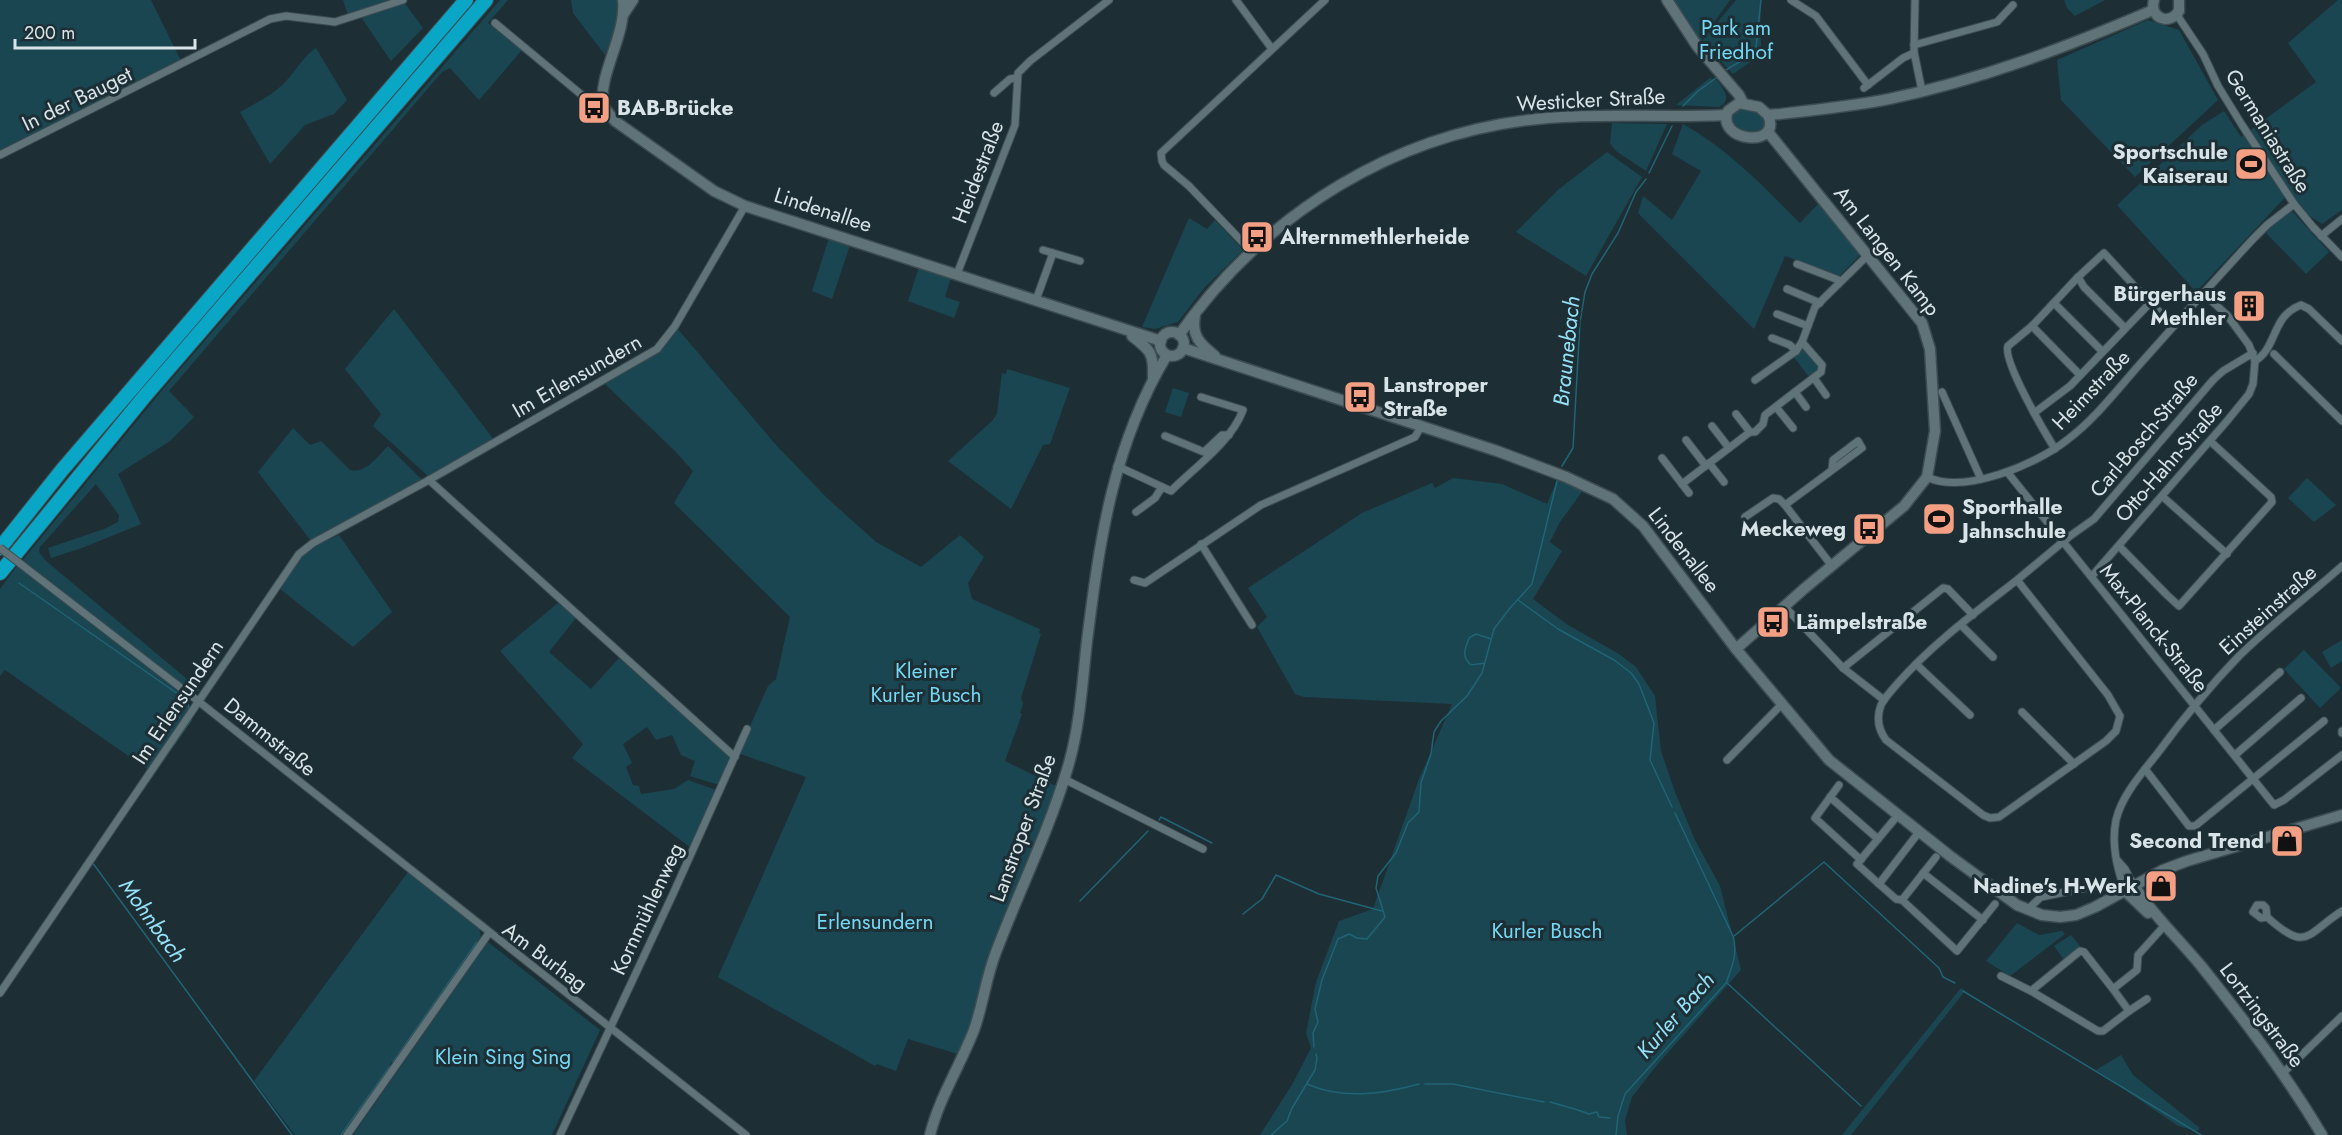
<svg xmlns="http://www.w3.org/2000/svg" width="2342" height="1135" viewBox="0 0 2342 1135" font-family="Jost,sans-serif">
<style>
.green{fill:#1a4652}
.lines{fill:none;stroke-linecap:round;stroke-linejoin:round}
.stream{stroke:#206475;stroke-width:1.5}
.street-casing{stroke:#3d4c51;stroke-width:9}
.secondary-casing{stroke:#3d4c51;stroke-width:13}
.highway-casing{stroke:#3d4c51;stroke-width:16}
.street{stroke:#5f7379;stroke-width:7}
.secondary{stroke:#5f7379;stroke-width:10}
.highway{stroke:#0aa6c6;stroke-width:14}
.street-bridge-casing{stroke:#3d4c51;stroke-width:9;stroke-linecap:butt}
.street-bridge{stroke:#5f7379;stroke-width:7}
.labels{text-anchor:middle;stroke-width:6;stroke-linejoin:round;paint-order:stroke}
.park-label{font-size:21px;fill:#74d8f4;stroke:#1d2f35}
.street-label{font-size:21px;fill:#d9e4e8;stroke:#1d2f35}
.poi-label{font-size:21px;font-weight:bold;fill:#d9e4e8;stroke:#1d2f35;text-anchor:start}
.water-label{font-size:22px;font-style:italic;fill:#95e1f8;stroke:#1d2f35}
</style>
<rect width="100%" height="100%" fill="#1d2f35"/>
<!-- green -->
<g class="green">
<polygon points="0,0 151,0 181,61 0,152"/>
<polygon points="343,0 395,0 348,15"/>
<polygon points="500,0 508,0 488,23 522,50 479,100 450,68 442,72 169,391 194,417 170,441 118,474 141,524 82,548 51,558 48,548 104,529 118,522 119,515 96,484 40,547 39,552 45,560 200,690 193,694 22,561 164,388"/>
<path d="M571,0H618C620,19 612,38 605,55L573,13Z"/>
<polygon points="1672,0 1730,0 1700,42"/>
<polygon points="1736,0 1761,0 1760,30 1762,54 1733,74 1702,41"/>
<polygon points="2064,0 2105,0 2075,16 2067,8"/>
<polygon points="2338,0 2342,0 2342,210 2322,224 2308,215 2290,192 2196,292 2117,205 2202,125 2224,111 2241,137 2316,82 2288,43"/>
<polygon points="404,2 423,28 391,61 361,17"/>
<polygon points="2148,20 2179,30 2218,100 2135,177 2061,100 2057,60"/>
<path d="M316,48L347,100L334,114L305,125L270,164L240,112C256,103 275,94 287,80C297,69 303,57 316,48Z"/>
<path d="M1710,78L1717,80C1723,89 1733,100 1719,107L1676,105Z"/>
<polygon points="1738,107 1759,112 1767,123 1759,135 1734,129 1729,116"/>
<polygon points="1612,123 1667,124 1646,171 1616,151 1610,143"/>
<path d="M1683,124C1728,149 1763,186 1800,223L1820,202L1856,246L1859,256L1839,276L1785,256L1754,329L1638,213L1643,196L1672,220L1701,171L1672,154Z"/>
<polygon points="1607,152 1642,177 1586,276 1516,232 1559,189"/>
<polygon points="2291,210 2329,252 2306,274 2266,233 2286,211"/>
<polygon points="1189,218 1207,229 1215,220 1243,250 1204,288 1178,322 1155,329 1142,327"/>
<polygon points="829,238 850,245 832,299 812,291"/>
<polygon points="919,267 951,277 945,297 960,302 954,318 908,301"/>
<polygon points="394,309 494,440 428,476 373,426 381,414 345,369"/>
<polygon points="677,328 776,445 827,498 876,542 921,567 960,535 984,557 968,583 972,599 1040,629 1039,633 1041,634 1021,698 1023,704 1020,713 1022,714 1005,761 1056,786 1049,816 961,1055 908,1039 896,1071 877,1064 875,1066 718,977 806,777 738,753 768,686 776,679 790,617 674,503 693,471 675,451 605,384 658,352"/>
<path d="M1802,349H1804C1810,355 1819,362 1818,371L1809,377L1793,356Z"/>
<polygon points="1007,369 1070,388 1050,444 1043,445 1011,509 948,461 993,420 997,413 1002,373 1006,374"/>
<polygon points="1173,388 1189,393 1181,417 1165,412"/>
<path d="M293,428L310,445L321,441L350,470C366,474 378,456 388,446L422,480L311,541L258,472Z"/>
<polygon points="1453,478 1502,484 1547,504 1557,480 1584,489 1560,522 1550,542 1562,551 1533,599 1568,625 1619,654 1636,667 1655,696 1661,751 1675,792 1695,840 1720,886 1741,970 1657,1065 1632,1097 1625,1120 1627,1135 1260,1135 1293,1083 1311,1048 1306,1033 1316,982 1339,921 1373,909 1419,779 1452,704 1304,697 1295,694 1257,627 1267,617 1248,588 1362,513 1432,483 1435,488"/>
<polygon points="2307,478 2336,505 2314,522 2288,498"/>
<polygon points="339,535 392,612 353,647 279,588 301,557 312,547"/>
<polygon points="17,566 189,699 188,712 147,769 5,670 0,676 0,589"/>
<polygon points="558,603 576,618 549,652 591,689 619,658 731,758 719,785 690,776 695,761 681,755 672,735 656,740 647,727 623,744 632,763 626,767 633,785 639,786 641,794 674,789 688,780 716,790 691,848 572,758 583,744 500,651"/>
<polygon points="2342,640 2342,661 2331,668 2322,652"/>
<polygon points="2304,650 2341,688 2320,708 2284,669"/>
<polygon points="408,872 479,928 481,937 340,1135 295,1135 254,1081"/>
<polygon points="2017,923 2039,935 2062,931 2065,934 2010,976 1986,961"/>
<polygon points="2071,935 2080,946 2079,949 2064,960 2054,946"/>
<polygon points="488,942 600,1030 552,1135 353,1135"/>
<polygon points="1961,988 1965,991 1851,1135 1842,1135"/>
<polygon points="2121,1055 2133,1075 2200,1128 2197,1131 2178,1126 2096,1070"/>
</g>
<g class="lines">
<!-- stream -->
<g class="stream">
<polyline points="1726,70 1749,56 1756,48 1761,0"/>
<polyline points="1683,106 1698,91 1716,78"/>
<polyline points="1649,173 1672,126"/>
<polyline points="1562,466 1573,448 1580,322 1585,292 1592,274 1618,233 1636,192 1646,179"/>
<polyline points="19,583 188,701 189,710"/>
<polyline points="1518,600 1558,629 1614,660 1631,673 1639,684 1654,723 1650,760 1672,807"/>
<path d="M1485,663L1471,665C1461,657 1465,649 1469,638L1476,634L1491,639"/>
<polyline points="143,789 191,720"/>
<polyline points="1159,820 1161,817 1212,843"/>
<polyline points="92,862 292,1135"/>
<polyline points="1080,901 1148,831"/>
<polyline points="1243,914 1262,899 1276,875 1319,894 1382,911"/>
<polyline points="1734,936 1824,862 1939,968 1943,977 1955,983"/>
<polyline points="1727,983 1861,1106"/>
<polyline points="1963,991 2201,1135"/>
<polyline points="1314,1047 1313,1033 1318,1022 1315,1009 1322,980 1338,939 1349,934 1357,938 1367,939 1385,917 1376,888 1378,876 1396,853 1408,823 1419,812 1421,783 1431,754 1434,732 1441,721 1467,696 1482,673 1494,629 1510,608 1532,584 1557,481"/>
<polyline points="393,1062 477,942"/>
<path d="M1307,1084C1343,1100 1383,1094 1419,1084"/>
<polyline points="1425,1084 1453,1084 1544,1102"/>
<path d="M1550,1102C1563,1106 1577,1109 1589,1114L1597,1112L1599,1117L1610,1118"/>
<polyline points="341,1135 390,1066"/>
<polyline points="1271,1135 1287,1121 1292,1108 1315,1070 1317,1058 1316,1054"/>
<path d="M1616,1135L1618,1116L1625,1094L1726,983C1732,967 1738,953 1733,936L1675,813"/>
</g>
<defs>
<g id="street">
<polyline points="1236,0 1272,49"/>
<polyline points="1791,0 1816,16 1868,85"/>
<polyline points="1915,0 1914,52 1922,91"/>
<polyline points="2177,15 2203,54 2218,86 2242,125 2294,204 2313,227 2342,257"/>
<polyline points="495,23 583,96 595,102 603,102"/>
<polyline points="1914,45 1997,22 2013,5"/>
<polyline points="1864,88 1903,58 1914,53"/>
<polyline points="994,93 1010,79 1016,78"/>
<polyline points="0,155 270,19 286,16 335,22 403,0"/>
<polyline points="2321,236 2342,219"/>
<polyline points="1251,251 1189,186 1164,165 1162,161 1161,153 1325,0"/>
<polyline points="1053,253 1080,261"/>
<polyline points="1797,264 1841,281"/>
<polyline points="957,274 1015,125 1018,73 1030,61 1109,0"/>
<polyline points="2078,277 2084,287 2125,328"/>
<polyline points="1787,289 1820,303"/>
<polyline points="1036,300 1053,253 1043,250"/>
<polyline points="2054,303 2102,351"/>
<polyline points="1777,314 1808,326"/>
<polyline points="2032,326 2080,375"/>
<polyline points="1772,338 1790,345 1796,351"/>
<polyline points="2274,354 2342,421"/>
<path d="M2255,361C2278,347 2271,316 2301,305L2309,309L2342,341"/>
<polyline points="1814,378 1826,395"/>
<polyline points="1755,380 1796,351 1802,342 1815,307 1868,255"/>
<polyline points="1795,392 1806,407"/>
<polyline points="1942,392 1981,479"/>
<polyline points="1776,407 1793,428"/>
<polyline points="2034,413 2070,386 2150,303"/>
<polyline points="1736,414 1750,432"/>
<polyline points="1712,426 1729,448"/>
<polyline points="1165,436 1209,454"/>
<polyline points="1686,440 1706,466"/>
<path d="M2055,449C2045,433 2002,360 2008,346L2032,326L2078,277L2104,253L2150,303L2174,325"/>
<polyline points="1205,451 1222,435 1229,435"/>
<polyline points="1662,458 1689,493"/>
<polyline points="1709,463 1724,482"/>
<path d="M1117,466L1171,491C1194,468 1232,441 1243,410L1201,397"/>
<polyline points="2008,473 2274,805 2284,800 2342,755"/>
<path d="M1927,477C1964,495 2037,464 2067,440C2095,419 2117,390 2140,364C2177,322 2215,280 2254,238L2267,225L2294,204"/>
<polyline points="429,480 735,757"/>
<polyline points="1682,484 1750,432 1755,432 1763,424 1765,415 1821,372 1822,365 1802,342"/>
<polyline points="2162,496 2227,554"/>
<polyline points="1136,512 1155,498 1162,487"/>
<polyline points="1745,517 1773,498 1779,499 1785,505"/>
<polyline points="1201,544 1252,625"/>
<polyline points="2119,546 2167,595 2179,606 2272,502 2271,497 2210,441"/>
<polyline points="22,565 198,701 746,1135"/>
<polyline points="1832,566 1785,505 1862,448 1858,441 1833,460 1832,470"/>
<polyline points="2092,576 2227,421 2249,394 2253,384 2255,361 2249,345 2227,315 2203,293"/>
<polyline points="1134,580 1145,583 1261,505 1415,437 1422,425"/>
<path d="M2017,580C1976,612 1932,644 1898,683C1892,690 1885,697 1881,705C1876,718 1878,729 1886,740L1983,815L1990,818L1999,817L2106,741L2116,731L2120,716L2108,695L2017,580L2070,536L2094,519L2213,380L2223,371L2253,353"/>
<polyline points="1784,606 1843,668 1884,700"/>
<polyline points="1961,625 1993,657"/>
<polyline points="1916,664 1970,715"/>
<polyline points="1843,668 1943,588 1948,589 1973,615"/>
<polyline points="2022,712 2074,764"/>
<polyline points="2214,730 2280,672"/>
<polyline points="2342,731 2342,733"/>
<polyline points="2235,755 2301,698"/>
<polyline points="1727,760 1782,704"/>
<polyline points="2145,769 2189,826 2195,826 2324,721"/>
<polyline points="1064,779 1203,849"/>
<polyline points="1839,785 1815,818 1861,860"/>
<polyline points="1830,797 1878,839 1857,864 1879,884 1919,832"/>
<polyline points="1878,839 1898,815"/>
<polyline points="2118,861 2125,869 2134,886"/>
<polyline points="1923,873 1983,920"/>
<polyline points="1879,884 1896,899 1902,900 1957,951 1995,904"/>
<path d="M2125,891C2117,868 2111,844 2116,820C2122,795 2142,773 2157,754C2182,720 2209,687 2239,656C2272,624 2308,596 2342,566"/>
<polyline points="1902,900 1936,857"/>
<polyline points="2027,910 2041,897 2099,885"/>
<path d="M2267,917L2261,918L2253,912L2257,905H2263L2266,908L2267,917C2307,953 2305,935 2342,911"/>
<polyline points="2001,976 2031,991"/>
<polyline points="2113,989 2129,1011 2103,1031 2098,1031 2031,991 2080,951 2084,952 2113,989 2137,970 2138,955 2165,925"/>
<polyline points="0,993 299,554 313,543 429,480 657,349 675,326 745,206"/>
<polyline points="2129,1011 2147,999"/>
<polyline points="2283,1073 2342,1016"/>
<polyline points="347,1135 489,933"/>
<polyline points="560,1135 673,894 747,729"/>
</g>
<g id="secondary">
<path d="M623,0C627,34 598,74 603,106L615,121L714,191L745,206L1161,341"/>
<polyline points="1667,0 1697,46 1739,95 1743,103"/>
<path d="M2154,0C2149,18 2169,26 2179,11V0"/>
<polyline points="623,15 633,0"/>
<path d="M1768,115C1783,149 1715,142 1728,111L1739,103L1759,107L1768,115L1780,114C1816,110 1853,106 1889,99C1980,80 2067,47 2153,10"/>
<path d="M1195,315C1191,336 1200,344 1215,356"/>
<circle cx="1172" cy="344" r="12"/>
<path d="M1179,335C1265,213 1398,130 1548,118C1607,113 1667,118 1726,115"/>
<path d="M1132,336C1150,350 1154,353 1153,377"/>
<polyline points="1183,348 1497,451 1566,477 1613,499 1643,526 1736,649 1829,760 1950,856 2017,905 2042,915 2060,917 2076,915 2095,907 2163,870 2187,861 2342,815"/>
<polyline points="1736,649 1805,588 1904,506 1927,477 1935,431 1930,349 1922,323 1768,132"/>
<path d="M2134,886C2153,915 2179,939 2202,967C2245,1021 2287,1076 2322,1135"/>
<polyline points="2125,891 2148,913"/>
<path d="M930,1135C939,1098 960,1066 974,1030C983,1005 986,977 996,952C1019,891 1048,833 1067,770C1080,728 1082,685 1087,641C1100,538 1113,445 1167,355"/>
</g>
<g id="highway">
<polyline points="0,548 62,470 466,0"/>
<polyline points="0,573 144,397 486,0"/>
</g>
</defs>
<!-- street casing -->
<use href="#street" class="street-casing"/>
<!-- secondary casing -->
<use href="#secondary" class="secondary-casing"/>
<!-- highway casing -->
<use href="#highway" class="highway-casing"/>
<!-- street -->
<use href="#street" class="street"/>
<!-- secondary -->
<use href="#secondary" class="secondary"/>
<!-- highway -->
<use href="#highway" class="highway"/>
<defs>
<polyline id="street-bridge" points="0,548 22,565"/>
</defs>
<!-- street-bridge casing -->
<use href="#street-bridge" class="street-bridge-casing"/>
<!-- street-bridge -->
<use href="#street-bridge" class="street-bridge"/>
</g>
<!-- icons -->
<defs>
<symbol id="bus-square" viewBox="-11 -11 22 22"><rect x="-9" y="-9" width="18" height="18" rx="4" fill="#f39f84" stroke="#1d2f35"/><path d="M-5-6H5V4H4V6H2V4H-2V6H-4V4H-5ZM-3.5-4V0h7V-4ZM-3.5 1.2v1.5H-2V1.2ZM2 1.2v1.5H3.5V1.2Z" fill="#111"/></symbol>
<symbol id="stadium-square" viewBox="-11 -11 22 22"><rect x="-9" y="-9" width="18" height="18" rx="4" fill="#f39f84" stroke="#1d2f35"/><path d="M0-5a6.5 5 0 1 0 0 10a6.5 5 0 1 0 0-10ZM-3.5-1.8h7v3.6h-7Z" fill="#111"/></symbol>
<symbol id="building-square" viewBox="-11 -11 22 22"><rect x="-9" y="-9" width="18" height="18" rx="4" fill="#f39f84" stroke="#1d2f35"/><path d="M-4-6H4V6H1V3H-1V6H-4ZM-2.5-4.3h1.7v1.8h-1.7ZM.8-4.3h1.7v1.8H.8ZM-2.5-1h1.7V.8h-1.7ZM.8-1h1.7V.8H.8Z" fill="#111"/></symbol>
<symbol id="shop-square" viewBox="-11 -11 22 22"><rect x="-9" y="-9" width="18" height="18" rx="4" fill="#f39f84" stroke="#1d2f35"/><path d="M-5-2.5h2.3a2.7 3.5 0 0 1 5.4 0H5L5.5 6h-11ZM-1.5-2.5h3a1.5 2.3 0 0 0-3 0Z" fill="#111"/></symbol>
</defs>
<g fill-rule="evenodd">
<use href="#bus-square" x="575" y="89" width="38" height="38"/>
<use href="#stadium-square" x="2232" y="145" width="38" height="38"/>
<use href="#bus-square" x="1238" y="218" width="38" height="38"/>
<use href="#building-square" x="2230" y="287" width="38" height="38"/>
<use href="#bus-square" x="1341" y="378" width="38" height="38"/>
<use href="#stadium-square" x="1920" y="500" width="38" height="38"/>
<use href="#bus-square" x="1850" y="510" width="38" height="38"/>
<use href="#bus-square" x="1754" y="603" width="38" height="38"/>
<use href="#shop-square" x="2268" y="822" width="38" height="38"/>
<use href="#shop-square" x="2142" y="867" width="38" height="38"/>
</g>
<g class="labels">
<!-- park labels -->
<g class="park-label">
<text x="1736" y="35">Park am<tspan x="1736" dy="24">Friedhof</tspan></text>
<text x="926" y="678">Kleiner<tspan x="926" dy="24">Kurler Busch</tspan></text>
<text x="875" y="929">Erlensundern</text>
<text x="1547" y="938">Kurler Busch</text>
<text x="503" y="1064">Klein Sing Sing</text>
</g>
<!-- street labels -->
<g class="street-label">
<text transform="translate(77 99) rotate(-26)" y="7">In der Bauget</text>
<text transform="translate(1591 100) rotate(-3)" y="7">Westicker Straße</text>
<text transform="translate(2268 131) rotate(58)" y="7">Germaniastraße</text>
<text transform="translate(978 172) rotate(-69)" y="7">Heidestraße</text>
<text transform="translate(823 210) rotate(18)" y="7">Lindenallee</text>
<text transform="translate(1887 251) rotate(52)" y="7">Am Langen Kamp</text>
<text transform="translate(577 376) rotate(-30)" y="7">Im Erlensundern</text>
<text transform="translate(2091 390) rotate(-46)" y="7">Heimstraße</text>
<text transform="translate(2144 435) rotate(-50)" y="7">Carl-Bosch-Straße</text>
<text transform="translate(2169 462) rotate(-49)" y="7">Otto-Hahn-Straße</text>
<text transform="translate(1684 550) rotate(52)" y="7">Lindenallee</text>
<text transform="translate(2268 610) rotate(-42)" y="7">Einsteinstraße</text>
<text transform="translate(2154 628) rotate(51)" y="7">Max-Planck-Straße</text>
<text transform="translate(178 702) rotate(-56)" y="7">Im Erlensundern</text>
<text transform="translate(270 737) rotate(39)" y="7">Dammstraße</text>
<text transform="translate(1023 828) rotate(-70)" y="7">Lanstroper Straße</text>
<text transform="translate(647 909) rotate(-65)" y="7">Kornmühlenweg</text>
<text transform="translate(545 957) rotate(37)" y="7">Am Burhag</text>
<text transform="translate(2262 1015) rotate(53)" y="7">Lortzingstraße</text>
</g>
<!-- poi labels -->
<g class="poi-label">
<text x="617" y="115">BAB-Brücke</text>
<text x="2228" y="159" text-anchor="end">Sportschule<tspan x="2228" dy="24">Kaiserau</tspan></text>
<text x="1280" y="244">Alternmethlerheide</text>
<text x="2226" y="301" text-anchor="end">Bürgerhaus<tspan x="2226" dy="24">Methler</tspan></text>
<text x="1383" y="392">Lanstroper<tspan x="1383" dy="24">Straße</tspan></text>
<text x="1962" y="514">Sporthalle<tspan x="1962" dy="24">Jahnschule</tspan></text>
<text x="1846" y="536" text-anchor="end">Meckeweg</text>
<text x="1796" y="629">Lämpelstraße</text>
<text x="2264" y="848" text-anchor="end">Second Trend</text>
<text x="2138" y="893" text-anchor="end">Nadine's H-Werk</text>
</g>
<!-- water labels -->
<g class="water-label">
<text transform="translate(1566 351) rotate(-84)" y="8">Braunebach</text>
<text transform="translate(153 920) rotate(54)" y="8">Mohnbach</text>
<text transform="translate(1675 1015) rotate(-49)" y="8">Kurler Bach</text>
</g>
</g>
<!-- scale -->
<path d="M15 39v9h180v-9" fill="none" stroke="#d9e4e8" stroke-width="3"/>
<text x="24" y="39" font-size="18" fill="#d9e4e8" stroke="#1d2f35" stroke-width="4.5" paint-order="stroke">200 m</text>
</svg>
